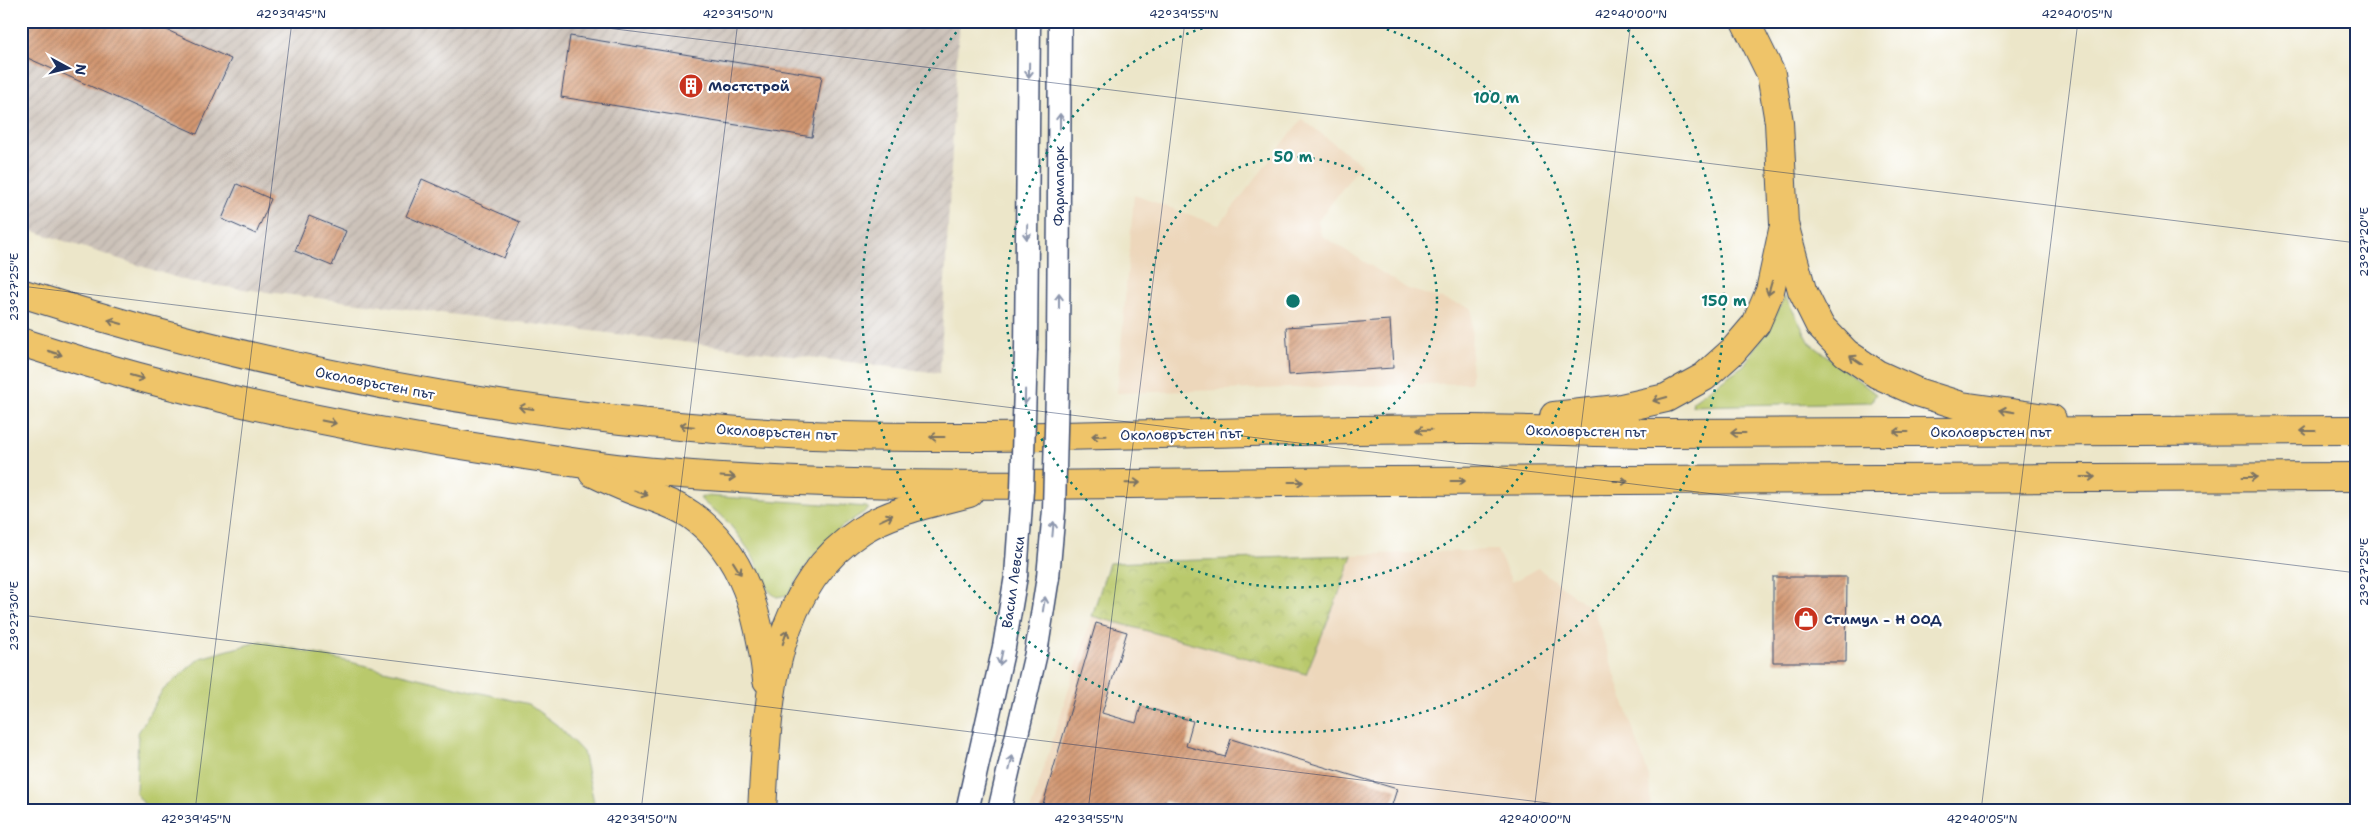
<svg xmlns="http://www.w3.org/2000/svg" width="2378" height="832" viewBox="0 0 2378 832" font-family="'Shantell Sans',sans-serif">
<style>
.built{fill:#edd7bb}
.industrial{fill:url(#industrial-furrows)}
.grass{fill:#b9c96c;stroke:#6a7c65}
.park{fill:url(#park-crowns);stroke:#6a7c65}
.building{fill:url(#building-hatch)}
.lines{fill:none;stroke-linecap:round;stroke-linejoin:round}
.tertiary-casing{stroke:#3a4a6e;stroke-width:25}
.trunk-casing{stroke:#3a4a6e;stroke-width:30}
.tertiary{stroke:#fff;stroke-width:22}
.trunk{stroke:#efc469;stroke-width:28}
.tertiary-bridge-casing{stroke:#3a4a6e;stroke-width:25;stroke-linecap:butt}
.tertiary-bridge{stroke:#fff;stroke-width:22}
.oneway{stroke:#8d97ae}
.oneway2{stroke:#7a7263}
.ticks{fill:none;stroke:#1b2f5e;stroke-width:1;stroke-opacity:0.45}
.ring{fill:none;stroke:#0f766e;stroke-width:2.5;stroke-dasharray:2.5 5}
.labels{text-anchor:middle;stroke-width:4.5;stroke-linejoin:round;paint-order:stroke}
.poi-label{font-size:14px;font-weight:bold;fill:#1b2f5e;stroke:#fff;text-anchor:start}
.street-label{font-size:14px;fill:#1b2f5e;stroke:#fff}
.centre{fill:#0f766e;stroke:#fff;stroke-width:2.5}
.ring-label{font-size:15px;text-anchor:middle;font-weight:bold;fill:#0f766e;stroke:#fff;stroke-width:4.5;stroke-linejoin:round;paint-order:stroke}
.neatline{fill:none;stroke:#1b2f5e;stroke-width:2}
.ticks-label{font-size:12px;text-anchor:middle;fill:#1b2f5e}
</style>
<defs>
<pattern id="industrial-furrows" width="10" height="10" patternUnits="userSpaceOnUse" patternTransform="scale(1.25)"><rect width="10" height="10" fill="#ccc2b9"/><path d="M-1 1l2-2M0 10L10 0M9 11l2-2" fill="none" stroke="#afa7a1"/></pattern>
<pattern id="park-crowns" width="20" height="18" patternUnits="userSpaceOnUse" patternTransform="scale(1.25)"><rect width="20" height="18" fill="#b9c96c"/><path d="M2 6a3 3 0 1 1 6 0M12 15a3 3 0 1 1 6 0" fill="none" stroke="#9ead60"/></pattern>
<pattern id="building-hatch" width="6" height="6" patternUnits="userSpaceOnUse" patternTransform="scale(1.25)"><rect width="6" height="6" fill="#d39771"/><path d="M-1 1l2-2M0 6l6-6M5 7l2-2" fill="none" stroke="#aa7c60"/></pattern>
</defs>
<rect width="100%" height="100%" fill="#fff"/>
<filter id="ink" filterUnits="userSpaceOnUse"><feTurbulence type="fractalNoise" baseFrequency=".02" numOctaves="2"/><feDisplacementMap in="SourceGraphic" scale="10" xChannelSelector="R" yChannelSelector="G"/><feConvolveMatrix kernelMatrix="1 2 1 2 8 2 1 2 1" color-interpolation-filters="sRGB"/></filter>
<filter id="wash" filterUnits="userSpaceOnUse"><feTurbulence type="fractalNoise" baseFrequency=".0096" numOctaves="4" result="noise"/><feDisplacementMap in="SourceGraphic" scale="20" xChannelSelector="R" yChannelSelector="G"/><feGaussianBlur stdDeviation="1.12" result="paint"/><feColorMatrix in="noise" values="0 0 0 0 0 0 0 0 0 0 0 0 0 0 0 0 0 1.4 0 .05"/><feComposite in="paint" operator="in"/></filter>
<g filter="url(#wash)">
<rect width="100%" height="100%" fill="#ece6c9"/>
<!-- built -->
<g class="built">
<polygon points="1302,119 1361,164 1318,221 1321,235 1408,289 1472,308 1471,383 1117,393 1134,195 1219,225"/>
<polygon points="1497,550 1512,582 1538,568 1594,611 1649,777 1651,811 1030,811 1109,563"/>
</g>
<!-- industrial -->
<polygon class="industrial" points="21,21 959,21 940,373 193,283 21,227"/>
<!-- grass -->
<g class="grass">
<polygon points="1785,296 1810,343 1876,394 1871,402 1692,406 1693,401 1744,365 1772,323"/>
<path d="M707,496L867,507L869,509L840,528L811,559L788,595L777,597C760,588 760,567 750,552C741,539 732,526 721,515C713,509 706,506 700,498Z"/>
<polygon points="261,641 528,704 557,725 583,752 596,811 149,811 136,793 138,733 162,691 200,658"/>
</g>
<!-- park -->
<polygon class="park" points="1352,555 1339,593 1306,674 1092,616 1109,563"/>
<g id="blocks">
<!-- building -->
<g class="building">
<polygon points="21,21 147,21 231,59 197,134 21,55"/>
<polygon points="570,36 822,76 812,137 561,97"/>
<polygon points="422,179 520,222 504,258 406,216"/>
<polygon points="237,184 271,199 256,234 222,219"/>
<polygon points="309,216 346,231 332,266 295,251"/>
<polygon points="1390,320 1393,368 1289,375 1286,327"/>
<polygon points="1773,577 1847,577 1846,662 1773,662"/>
<polygon points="1096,623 1127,632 1102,713 1136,723 1141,706 1193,721 1186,746 1225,757 1231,739 1397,789 1390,811 1200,811 1165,801 1162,811 1041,811"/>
</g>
</g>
</g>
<g filter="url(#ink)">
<use href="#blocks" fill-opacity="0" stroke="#3a4a6e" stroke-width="1"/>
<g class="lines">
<defs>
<g id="tertiary">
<polyline points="1026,349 1029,21"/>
<polyline points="1058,350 1060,21"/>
<polyline points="967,811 1004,647 1016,576"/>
<polyline points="999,811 1036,653 1048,577"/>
</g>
<g id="trunk">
<polyline points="1745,21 1771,74 1779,122 1784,224 1802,290 1820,326 1846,353 1877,374 1917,392 1962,406 2052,419"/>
<path d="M21,293C254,367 495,413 739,431C817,437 896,437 975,437C1140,436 1305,429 1471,429C1534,429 1597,433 1660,433C1892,434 2124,431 2357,430"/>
<path d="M21,342C175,392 333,426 493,450C551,459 610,469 668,473C908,493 1148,482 1388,481C1711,479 2034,477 2357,477"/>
<polyline points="1554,416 1617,409 1666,398 1704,377 1733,351 1756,324 1770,291 1783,230"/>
<path d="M593,473C607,479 621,486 635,491C654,498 675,504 691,515C745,553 760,619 767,680"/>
<path d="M762,811C768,710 767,592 862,530C893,510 934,503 969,493"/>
</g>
</defs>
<!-- tertiary casing -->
<use href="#tertiary" class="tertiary-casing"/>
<!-- trunk casing -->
<use href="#trunk" class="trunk-casing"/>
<!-- tertiary -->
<use href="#tertiary" class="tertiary"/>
<!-- trunk -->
<use href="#trunk" class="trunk"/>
<defs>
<g id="tertiary-bridge">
<polyline points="1016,576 1022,490 1026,349"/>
<polyline points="1048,577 1054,510 1058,350"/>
</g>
</defs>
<!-- tertiary-bridge casing -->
<use href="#tertiary-bridge" class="tertiary-bridge-casing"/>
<!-- tertiary-bridge -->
<use href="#tertiary-bridge" class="tertiary-bridge"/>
</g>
<!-- one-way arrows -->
<defs><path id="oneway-shaft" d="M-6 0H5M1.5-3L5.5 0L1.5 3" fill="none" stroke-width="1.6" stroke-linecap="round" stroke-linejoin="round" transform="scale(1.25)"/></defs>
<g class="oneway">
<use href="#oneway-shaft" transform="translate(1029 70) rotate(91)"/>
<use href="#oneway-shaft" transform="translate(1060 121) rotate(-90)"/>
<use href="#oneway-shaft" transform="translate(1027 232) rotate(91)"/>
<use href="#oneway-shaft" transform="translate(1059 301) rotate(-90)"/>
<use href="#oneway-shaft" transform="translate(1025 397) rotate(91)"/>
<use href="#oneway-shaft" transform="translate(1053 529) rotate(-85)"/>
<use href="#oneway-shaft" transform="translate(1044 604) rotate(-81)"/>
<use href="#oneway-shaft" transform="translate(1001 658) rotate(102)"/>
<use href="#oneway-shaft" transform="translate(1011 763) rotate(-77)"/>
</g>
<g class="oneway2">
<use href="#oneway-shaft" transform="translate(1770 288) rotate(106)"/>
<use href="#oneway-shaft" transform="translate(115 322) rotate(-164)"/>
<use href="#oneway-shaft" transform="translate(55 353) rotate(18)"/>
<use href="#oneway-shaft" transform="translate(1856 360) rotate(-146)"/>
<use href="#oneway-shaft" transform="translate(137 377) rotate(16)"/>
<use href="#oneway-shaft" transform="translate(1660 399) rotate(165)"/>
<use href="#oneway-shaft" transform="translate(526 408) rotate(-172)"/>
<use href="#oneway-shaft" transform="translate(2007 411) rotate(-171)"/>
<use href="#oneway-shaft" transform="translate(329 422) rotate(11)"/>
<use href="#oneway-shaft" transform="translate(687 426) rotate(-175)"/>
<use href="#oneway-shaft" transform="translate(1424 430) rotate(179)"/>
<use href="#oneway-shaft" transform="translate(2308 431) rotate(180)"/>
<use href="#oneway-shaft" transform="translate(1901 432) rotate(180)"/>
<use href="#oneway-shaft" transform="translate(1738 433) rotate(180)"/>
<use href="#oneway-shaft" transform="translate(1099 436) rotate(179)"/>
<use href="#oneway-shaft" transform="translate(937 437) rotate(180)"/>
<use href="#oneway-shaft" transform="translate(728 477) rotate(4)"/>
<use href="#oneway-shaft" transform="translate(2088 477)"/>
<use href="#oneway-shaft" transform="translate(2250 477)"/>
<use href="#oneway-shaft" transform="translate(1458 481)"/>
<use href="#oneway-shaft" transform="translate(1621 481)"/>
<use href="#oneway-shaft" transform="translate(1296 482)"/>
<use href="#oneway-shaft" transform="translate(1133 483) rotate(-1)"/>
<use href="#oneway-shaft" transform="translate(641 493) rotate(19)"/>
<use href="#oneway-shaft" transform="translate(886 518) rotate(-25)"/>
<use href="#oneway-shaft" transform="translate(737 568) rotate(58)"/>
<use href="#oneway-shaft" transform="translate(785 637) rotate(-72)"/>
</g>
</g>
<!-- ticks -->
<path class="ticks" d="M550,21L2357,243M21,286L2357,573M21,615L1613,811M195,811L292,21M641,811L738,21M1088,811L1185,21M1534,811L1631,21M1981,811L2078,21"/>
<!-- distance rings -->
<g class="ring">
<circle cx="1293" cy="301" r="144"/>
<path d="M1358 21A287 287 0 1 1 1228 21"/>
<path d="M1623 24A431 431 0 1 1 963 24"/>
</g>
<!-- icons -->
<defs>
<symbol id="building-disc" viewBox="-11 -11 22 22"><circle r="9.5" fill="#c8321e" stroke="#fff"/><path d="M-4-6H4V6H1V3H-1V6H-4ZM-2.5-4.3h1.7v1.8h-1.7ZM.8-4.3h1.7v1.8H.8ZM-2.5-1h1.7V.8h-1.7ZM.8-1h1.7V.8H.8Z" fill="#fff"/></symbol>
<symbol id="shop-disc" viewBox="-11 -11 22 22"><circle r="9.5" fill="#c8321e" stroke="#fff"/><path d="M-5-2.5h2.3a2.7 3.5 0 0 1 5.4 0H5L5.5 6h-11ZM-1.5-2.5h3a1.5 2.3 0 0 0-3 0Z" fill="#fff"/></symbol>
</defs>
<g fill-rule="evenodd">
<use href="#building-disc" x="677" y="72" width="28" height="28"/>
<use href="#shop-disc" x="1792" y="605" width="28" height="28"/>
</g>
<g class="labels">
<!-- poi labels -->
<g class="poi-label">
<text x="708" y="91">Мостстрой</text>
<text x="1824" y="624">Стимул - Н ООД</text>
</g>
<!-- street labels -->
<g class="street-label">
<text transform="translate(1059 186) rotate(-90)" y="5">Фармапарк</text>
<text transform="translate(375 383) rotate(11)" y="5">Околовръстен път</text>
<text transform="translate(1586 431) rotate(1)" y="5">Околовръстен път</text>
<text transform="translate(777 432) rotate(3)" y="5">Околовръстен път</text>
<text x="1991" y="437">Околовръстен път</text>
<text transform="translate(1181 434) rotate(-1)" y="5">Околовръстен път</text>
<text transform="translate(1013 582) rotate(-82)" y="5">Васил Левски</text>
</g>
</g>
<circle cx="1293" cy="301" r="8" class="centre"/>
<g class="ring-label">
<text x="1496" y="103">100 m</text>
<text x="1293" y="162">50 m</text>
<text x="1724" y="306">150 m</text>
</g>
<!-- margin -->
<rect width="2378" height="832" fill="none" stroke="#fff" stroke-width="55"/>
<!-- north arrow -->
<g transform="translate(68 68) rotate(97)" stroke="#ffffff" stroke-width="4" paint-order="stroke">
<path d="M0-4L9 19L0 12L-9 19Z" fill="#1b2f5e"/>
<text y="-8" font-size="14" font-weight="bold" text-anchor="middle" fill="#1b2f5e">N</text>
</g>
<rect x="28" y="28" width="2322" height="776" class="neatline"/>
<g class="ticks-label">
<text x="291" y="18">42°39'45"N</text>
<text x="738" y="18">42°39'50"N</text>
<text x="1184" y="18">42°39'55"N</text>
<text x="1631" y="18">42°40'00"N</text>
<text x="2077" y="18">42°40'05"N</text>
<text transform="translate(2364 242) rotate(-90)" y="4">23°27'20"E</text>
<text transform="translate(14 287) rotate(-90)" y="4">23°27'25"E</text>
<text transform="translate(2364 572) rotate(-90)" y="4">23°27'25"E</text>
<text transform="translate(14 616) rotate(-90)" y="4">23°27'30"E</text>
<text x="196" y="823">42°39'45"N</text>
<text x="642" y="823">42°39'50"N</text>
<text x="1089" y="823">42°39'55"N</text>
<text x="1535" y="823">42°40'00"N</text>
<text x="1982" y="823">42°40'05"N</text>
</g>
</svg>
